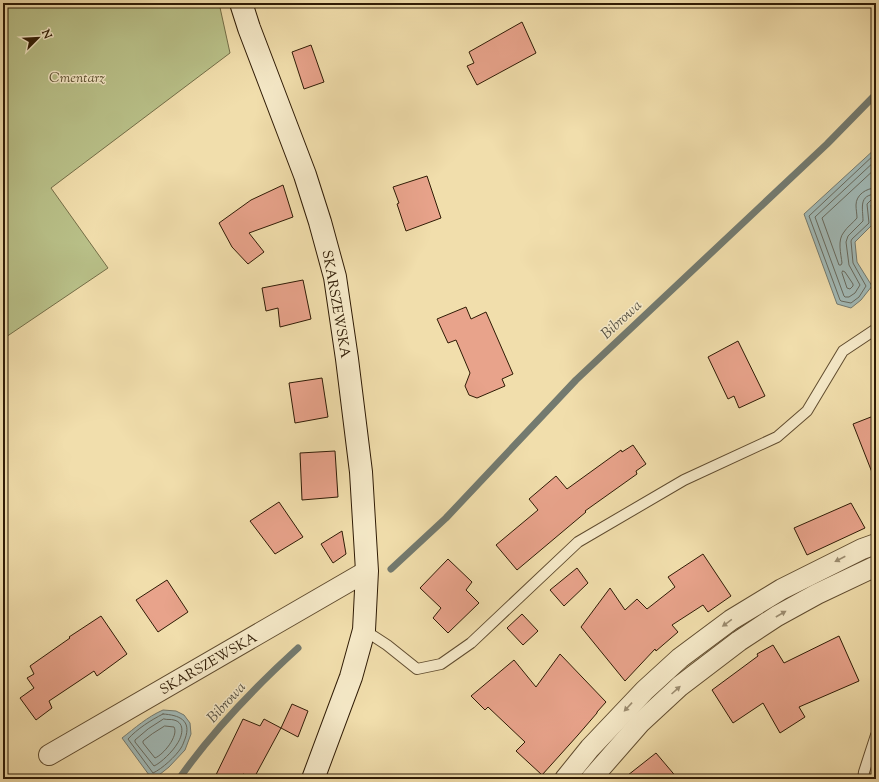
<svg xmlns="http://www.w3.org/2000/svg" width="879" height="782" viewBox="0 0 879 782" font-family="'Sorts Mill Goudy',serif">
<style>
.green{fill:#b9c189;stroke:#746e47}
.water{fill:#a1b9b6;stroke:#737a6f}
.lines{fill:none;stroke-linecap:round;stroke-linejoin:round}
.shore{stroke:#686a5e;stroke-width:1}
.stream{stroke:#737a6f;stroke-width:7}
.building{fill:#e8a38b;stroke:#2f1b05}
.lane-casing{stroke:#604c2f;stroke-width:12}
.street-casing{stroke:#604c2f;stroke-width:22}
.secondary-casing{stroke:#2f1b05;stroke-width:24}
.lane{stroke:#f6eac9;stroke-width:10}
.street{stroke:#f6eac9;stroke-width:20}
.secondary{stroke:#f6eac9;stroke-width:22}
.oneway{fill:#9c8d71}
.labels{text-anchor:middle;stroke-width:3;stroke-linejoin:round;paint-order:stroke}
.park-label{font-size:14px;font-style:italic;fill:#584d2d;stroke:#f6eac9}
.street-label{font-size:14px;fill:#2f1b05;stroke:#f6eac9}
.water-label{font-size:15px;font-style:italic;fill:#575243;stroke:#f6eac9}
</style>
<rect width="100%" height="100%" fill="#f1deac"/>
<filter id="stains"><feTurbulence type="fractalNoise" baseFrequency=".005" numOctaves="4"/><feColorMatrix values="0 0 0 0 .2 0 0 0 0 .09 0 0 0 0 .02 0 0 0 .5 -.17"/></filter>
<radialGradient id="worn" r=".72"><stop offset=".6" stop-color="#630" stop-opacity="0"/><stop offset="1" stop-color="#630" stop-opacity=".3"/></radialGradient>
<!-- green -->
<polygon class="green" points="3,3 219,3 230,53 51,188 108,268 3,339"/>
<!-- water -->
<g class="water">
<polygon points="876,148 876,202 871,205 873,224 855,242 857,262 872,286 861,300 851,308 837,304 804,214"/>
<path d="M163,710L176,711L184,715L190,723L191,734L185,750L169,767L154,779H152L122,738C135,728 147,717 163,710Z"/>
</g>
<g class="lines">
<!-- shore -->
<g class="shore">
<polyline points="876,153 809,216 840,300 841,301 851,303 859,297 866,286 853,263 851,241 852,239 869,223 867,204 872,199 876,199"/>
<path d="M876,160L815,217L844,296L845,297H849L855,293L860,285L849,265L846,242L848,236L863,221C863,208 858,195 876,194"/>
<path d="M876,168L822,218L839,265H841L842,263C841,254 837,240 844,232C847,227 853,223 857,218C857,214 856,210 856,205C856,195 866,188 876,188"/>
<polygon points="843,271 845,272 853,284 853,286 850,289 847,288 842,273"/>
<path d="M163,714C179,715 192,720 185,739C184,741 183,745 181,748C176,756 162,769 153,773L128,739C137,729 151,720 163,714Z"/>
<path d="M164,719C167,720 171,719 174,720C186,723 182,737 177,744C173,751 161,763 154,766L135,742V740L148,729Z"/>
<path d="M165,726L174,727C179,736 163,755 155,758L143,743V741L152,734Z"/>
</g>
<!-- stream -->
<g class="stream">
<polyline points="391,569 446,518 576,380 827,144 876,94"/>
<path d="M179,779C213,730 254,688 298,648"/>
</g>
</g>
<!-- building -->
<g class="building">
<polygon points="522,22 536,53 477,85 467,66 474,63 469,52"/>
<polygon points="311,45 324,82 304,89 292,52"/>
<polygon points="427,176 441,218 406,231 397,204 399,203 393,187"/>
<polygon points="283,185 293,217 249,233 264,252 248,264 232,247 219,223 251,200"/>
<polygon points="303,280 311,319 280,327 278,308 266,311 262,288"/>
<polygon points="466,307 471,319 486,312 513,374 502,379 505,386 477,398 469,395 465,386 470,373 456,340 448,343 437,319"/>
<polygon points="738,341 765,396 739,408 734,396 728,399 708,357"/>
<polygon points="322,378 328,417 295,423 289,383"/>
<polygon points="876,415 876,480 875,480 853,424"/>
<polygon points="633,445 646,464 636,471 637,474 585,511 586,512 517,570 496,545 538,510 529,499 556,476 567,489 621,450 622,452"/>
<polygon points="335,451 338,497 302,500 300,453"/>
<polygon points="279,502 303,537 275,554 250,521"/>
<polygon points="851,503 865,528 807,555 794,528"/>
<polygon points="342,531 346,554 333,563 321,544"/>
<polygon points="703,554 731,596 708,612 703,605 672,625 678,632 656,651 655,649 625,681 581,627 610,588 625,610 637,599 647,609 675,587 668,577"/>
<polygon points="448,559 472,582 466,590 479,603 448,633 433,618 441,608 420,588"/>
<polygon points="577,568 588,583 564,606 550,590"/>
<polygon points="167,580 188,612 158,632 136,600"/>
<polygon points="522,614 538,631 523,645 507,628"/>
<polygon points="101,616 127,654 97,676 94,671 49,701 52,708 36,720 20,698 34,688 27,678 34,674 30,666 70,638 69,637"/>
<polygon points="839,636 859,681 799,707 805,717 780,733 763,703 733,723 712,690 758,656 757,654 773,645 784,663"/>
<polygon points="560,654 606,702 597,712 597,713 578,735 542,775 516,751 525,742 488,707 485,710 471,696 514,660 536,687"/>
<polygon points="292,704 308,711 298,737 281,728"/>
<polygon points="243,719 260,726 264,719 281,728 254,778 243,774 240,779 214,779"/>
<polygon points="656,753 678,779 623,779"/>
</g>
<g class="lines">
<defs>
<g id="lane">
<polyline points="364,630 387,645 417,669 441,664 471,643 578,542 684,480 777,437 807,411 843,351 876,329"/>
<polyline points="863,779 864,772 876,735"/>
</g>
<g id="street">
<polyline points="49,755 367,571"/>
<polyline points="565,779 590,748 645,690 680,658 731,620 782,589 862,549 876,544"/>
<polyline points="591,779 640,723 680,686 739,641 777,616 817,594 876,566"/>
</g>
<polyline id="secondary" points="241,3 249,28 305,175 320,222 335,277 347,359 361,472 367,571 364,630 351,677 313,779"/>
</defs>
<!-- lane casing -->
<use href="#lane" class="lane-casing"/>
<!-- street casing -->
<use href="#street" class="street-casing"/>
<!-- secondary casing -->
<use href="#secondary" class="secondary-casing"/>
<!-- lane -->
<use href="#lane" class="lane"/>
<!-- street -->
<use href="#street" class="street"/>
<!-- secondary -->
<use href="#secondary" class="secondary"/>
</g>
<!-- one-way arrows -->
<defs><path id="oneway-solid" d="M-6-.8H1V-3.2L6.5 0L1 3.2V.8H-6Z"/></defs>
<g class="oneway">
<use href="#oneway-solid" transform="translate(840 559) rotate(153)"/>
<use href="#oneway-solid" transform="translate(781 614) rotate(-30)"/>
<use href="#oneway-solid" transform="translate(727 623) rotate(144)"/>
<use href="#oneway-solid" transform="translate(676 690) rotate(-42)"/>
<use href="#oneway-solid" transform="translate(628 707) rotate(133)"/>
</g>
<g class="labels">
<!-- park labels -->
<g class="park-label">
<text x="77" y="82">Cmentarz</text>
</g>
<!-- street labels -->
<g class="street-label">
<text transform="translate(337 304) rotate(80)" y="5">SKARSZEWSKA</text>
<text transform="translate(208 663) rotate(-30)" y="5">SKARSZEWSKA</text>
</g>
<!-- water labels -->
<g class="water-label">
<text transform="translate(621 319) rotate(-43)" y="5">Bibrowa</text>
<text transform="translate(226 702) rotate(-48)" y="5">Bibrowa</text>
</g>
</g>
<!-- margin -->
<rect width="879" height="782" fill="none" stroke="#f1deac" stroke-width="16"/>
<rect x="4" y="4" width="871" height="774" fill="none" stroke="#2f1b05" stroke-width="2"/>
<rect x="8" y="8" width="863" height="766" fill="none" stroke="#2f1b05"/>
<!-- north arrow -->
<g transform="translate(38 38) rotate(66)" stroke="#f6eac9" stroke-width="3" paint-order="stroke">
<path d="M0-3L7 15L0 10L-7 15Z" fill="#2f1b05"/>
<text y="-6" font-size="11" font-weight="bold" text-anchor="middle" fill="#2f1b05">N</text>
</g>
<rect width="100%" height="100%" filter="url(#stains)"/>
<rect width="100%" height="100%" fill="url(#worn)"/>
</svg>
